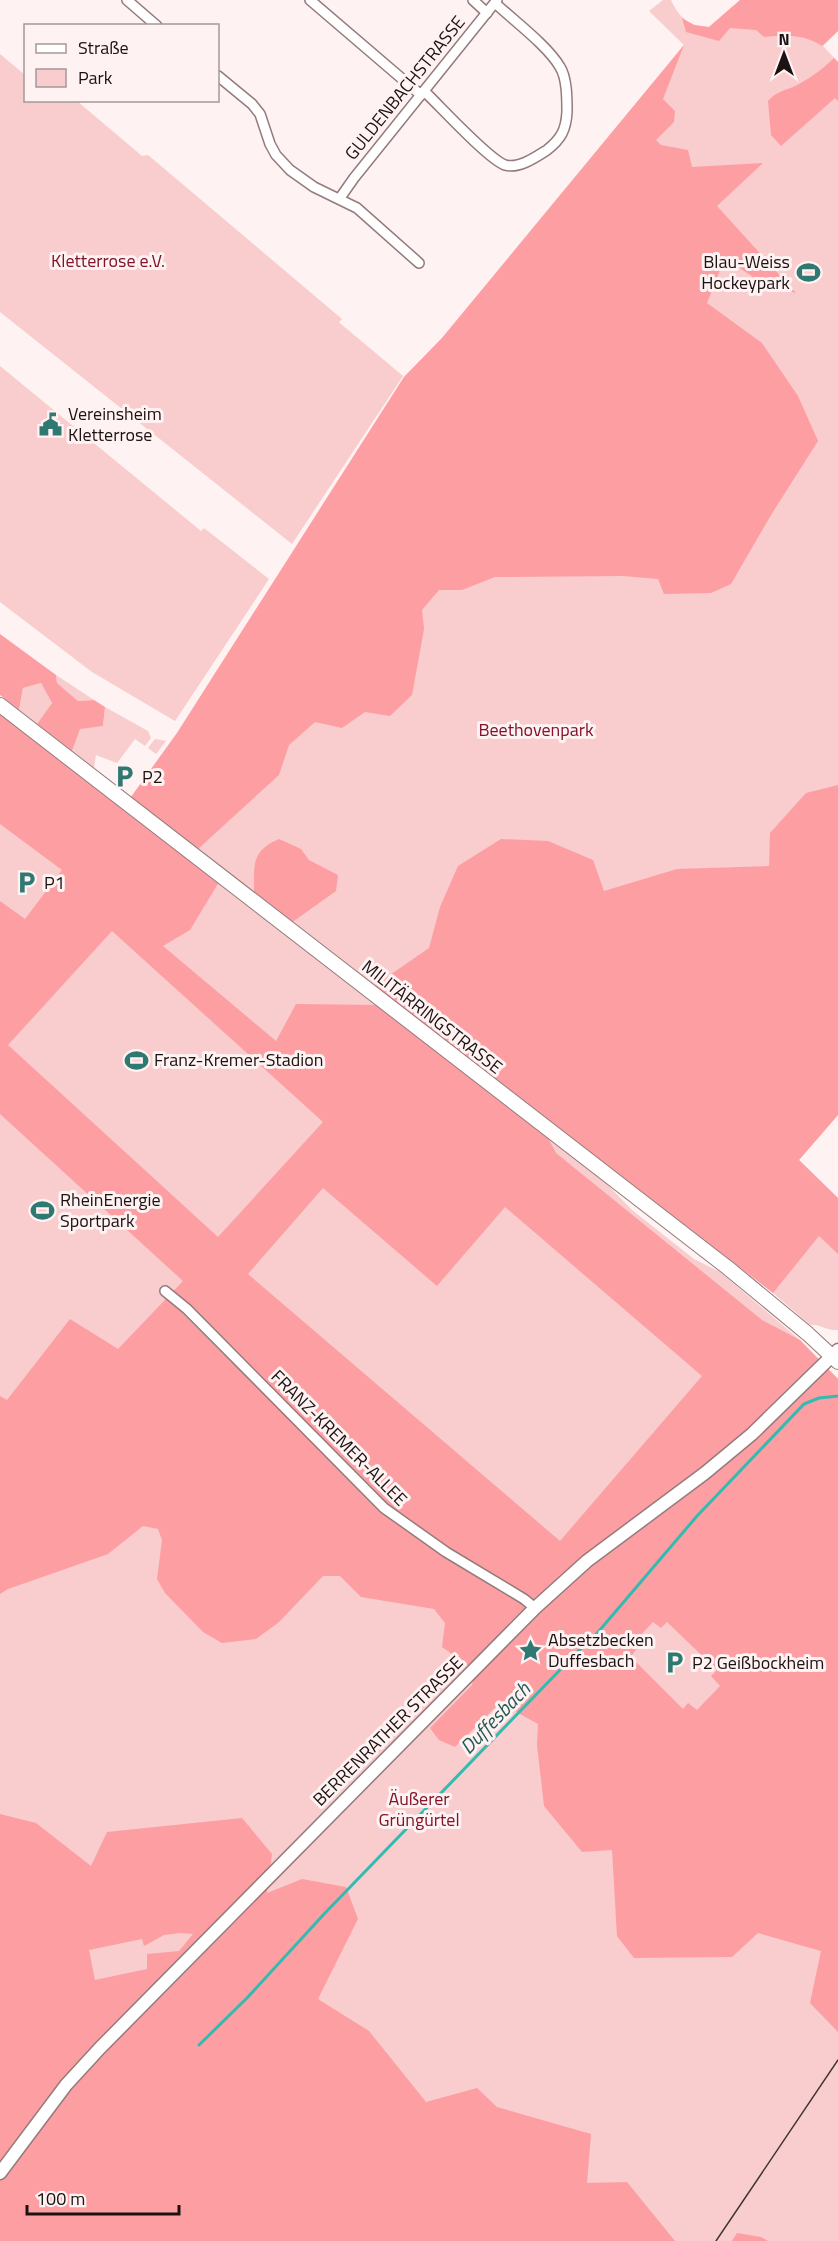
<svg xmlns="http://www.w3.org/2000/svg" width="838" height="2241" viewBox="0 0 838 2241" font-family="'Titillium Web',sans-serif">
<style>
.green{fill:#f9cccd}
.forest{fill:#fd9ea3;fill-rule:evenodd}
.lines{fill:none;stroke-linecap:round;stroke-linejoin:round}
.stream{stroke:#31bbb1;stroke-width:3}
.minor-casing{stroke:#957b7b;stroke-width:12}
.tertiary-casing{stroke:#957b7b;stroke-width:15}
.secondary-casing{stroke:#957b7b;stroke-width:16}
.minor{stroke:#fff;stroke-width:9}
.tertiary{stroke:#fff;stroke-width:12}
.secondary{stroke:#fff;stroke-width:14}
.tram{stroke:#3e3434;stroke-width:1.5}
.labels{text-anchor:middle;stroke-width:6;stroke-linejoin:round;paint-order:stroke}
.street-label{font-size:18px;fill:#1c1212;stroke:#fef2f2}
.park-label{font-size:18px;fill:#82132a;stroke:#fef2f2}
.poi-label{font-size:18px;fill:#1c1212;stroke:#fef2f2;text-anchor:start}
.water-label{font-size:20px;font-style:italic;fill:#245a55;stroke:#fef2f2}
</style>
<rect width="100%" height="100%" fill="#fef2f2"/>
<!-- green -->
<g class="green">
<path d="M663,0H671C679,18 689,26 709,27L740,0H838V31L823,46L838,62V1115L799,1160L838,1198V1330C827,1331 818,1323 810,1325L773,1293L291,923L131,797L177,733L404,377L442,338L684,45L649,11Z"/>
<polygon points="0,54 25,75 26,100 77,101 142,156 148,155 342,319 339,322 341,324 403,376 292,544 0,312"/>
<polygon points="0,366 201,531 204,528 269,579 175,721 92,672 0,602"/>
<polygon points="56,675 94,700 78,701 57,683"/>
<polygon points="41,683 52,703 37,724 19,710 23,688"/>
<polygon points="105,707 148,731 151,738 145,746 135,739 117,763 96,755 94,768 72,751 80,728 103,726"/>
<polygon points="0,713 603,1180 632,1210 694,1259 720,1272 800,1340 838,1379 838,2241 0,2241"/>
<polygon points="155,739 166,741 156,754 148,748"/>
</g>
<!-- forest -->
<g class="forest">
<path d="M740,0H838V31L822,46C804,34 785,35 764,37L756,30L730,28L719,41L686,32L682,18L694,25L709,27Z"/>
<polygon points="684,45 663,99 675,111 674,122 656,140 661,145 688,150 692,167 763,163 717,206 796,293 762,283 735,265 720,270 707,303 762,343 798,396 818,441 771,515 731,584 711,593 664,594 658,579 623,576 495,577 462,590 439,590 422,610 424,629 412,695 390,716 365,712 342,728 315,722 289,745 279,775 198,849 131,797 177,733 404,377 442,338"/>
<path d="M834,58L838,62V101L835,98L781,146L771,135L768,101C776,92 783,91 793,87C808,80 823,69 834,58Z"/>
<polygon points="0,634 56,675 57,683 78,701 94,700 105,707 103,726 80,729 72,751 37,724 52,703 41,683 23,688 19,710 0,695"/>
<path d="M0,713L219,882L190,930L163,946L276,1041L296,1004L377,1005L548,1138L556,1153L762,1320L800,1340L838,1379V2032L810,2003L821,1951L758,1933L732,1957L634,1958L617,1936L612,1850L582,1852L544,1806L537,1745L538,1724L518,1713L502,1701L455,1747L439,1740L430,1728L472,1685L475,1670L442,1647L445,1623L434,1609L361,1597L340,1576H323L279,1622L256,1639L222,1643L203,1632L165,1593L157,1579L162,1540L158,1529L143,1526L108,1554L8,1589L0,1594V1396L7,1400L70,1319L118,1349L183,1281L0,1114V901L25,919L62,870L0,824ZM112,931L323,1122L218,1237L8,1045ZM323,1188L437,1286L505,1207L702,1376L560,1541L248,1274ZM653,1622L661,1628L667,1622L717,1670L711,1676L720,1686L697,1710L688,1703L683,1709L631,1657L640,1643L636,1640Z"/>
<polygon points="838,785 838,1115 799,1160 838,1198 838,1254 819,1236 773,1293 374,986 429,948 440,907 458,866 501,839 548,841 593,860 604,891 677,869 769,866 770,833 806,793"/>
<path d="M279,839L301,849L309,860L338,875L336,891L291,923L254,893C254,865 251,851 279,839Z"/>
<path d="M0,1814L36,1823L91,1866L107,1832L242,1818L272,1854L267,1893L302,1879L346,1887L358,1919L318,1999L369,2031L426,2102L477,2088L497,2107L591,2134L587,2183L627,2182L675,2241H0ZM180,1933L193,1934L179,1951L147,1954V1969L95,1980L89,1950L142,1939L144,1946L164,1935Z"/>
<polygon points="737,2233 761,2237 768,2241 732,2241"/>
</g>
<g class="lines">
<!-- stream -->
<polyline class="stream" points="199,2045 247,1998 325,1913 587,1642 593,1638 697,1516 804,1404 819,1398 838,1396"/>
<defs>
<g id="minor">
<polyline points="127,0 157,26"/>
<polyline points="310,0 421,95"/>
<polyline points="473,0 487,13"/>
<polyline points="218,76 252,104 260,114 270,144 276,155 290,170 314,187 357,208 419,263"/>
<path d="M424,91C440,106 488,159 505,165C519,169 536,157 547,150C561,139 566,130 567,112C567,98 567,78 560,67C548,46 513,20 495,3"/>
<polyline points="340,198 354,178 497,0"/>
<polyline points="165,1291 187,1309 384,1508 446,1552 524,1599 535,1608"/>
</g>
<polyline id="tertiary" points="0,2173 66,2085 100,2048 535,1608 587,1561 705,1473 752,1434 838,1350"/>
<polyline id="secondary" points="0,705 728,1268 808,1334 838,1362"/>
</defs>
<!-- minor casing -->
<use href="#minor" class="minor-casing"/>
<!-- tertiary casing -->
<use href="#tertiary" class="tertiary-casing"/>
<!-- secondary casing -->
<use href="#secondary" class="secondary-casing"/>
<!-- minor -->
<use href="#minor" class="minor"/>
<!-- tertiary -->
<use href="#tertiary" class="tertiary"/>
<!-- secondary -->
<use href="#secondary" class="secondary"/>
<!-- tram -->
<polyline class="tram" points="716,2241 838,2060"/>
</g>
<!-- icons -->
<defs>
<symbol id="stadium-bare" viewBox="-9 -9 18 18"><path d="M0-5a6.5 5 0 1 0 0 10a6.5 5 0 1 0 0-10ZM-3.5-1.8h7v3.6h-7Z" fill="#307872" stroke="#fef2f2" stroke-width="2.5" paint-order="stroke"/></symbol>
<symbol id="civic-bare" viewBox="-9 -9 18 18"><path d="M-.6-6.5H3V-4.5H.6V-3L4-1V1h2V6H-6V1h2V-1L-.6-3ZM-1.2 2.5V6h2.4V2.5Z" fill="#307872" stroke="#fef2f2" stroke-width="2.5" paint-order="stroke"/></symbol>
<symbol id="parking-bare" viewBox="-9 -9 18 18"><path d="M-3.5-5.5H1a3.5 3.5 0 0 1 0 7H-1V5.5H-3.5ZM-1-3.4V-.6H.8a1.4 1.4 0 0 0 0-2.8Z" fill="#307872" stroke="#fef2f2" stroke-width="2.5" paint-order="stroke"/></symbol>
<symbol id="sight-bare" viewBox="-9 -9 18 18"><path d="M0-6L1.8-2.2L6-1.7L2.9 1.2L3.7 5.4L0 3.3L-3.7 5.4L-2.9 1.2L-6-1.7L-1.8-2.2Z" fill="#307872" stroke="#fef2f2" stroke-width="2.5" paint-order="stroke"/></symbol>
</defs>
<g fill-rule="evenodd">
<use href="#stadium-bare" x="792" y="256" width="33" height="33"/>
<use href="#civic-bare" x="34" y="408" width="33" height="33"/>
<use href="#parking-bare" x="108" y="760" width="33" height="33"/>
<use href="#parking-bare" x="10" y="866" width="33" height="33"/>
<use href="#stadium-bare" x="120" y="1044" width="33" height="33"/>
<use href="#stadium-bare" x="26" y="1194" width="33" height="33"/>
<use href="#sight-bare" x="514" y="1634" width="33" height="33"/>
<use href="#parking-bare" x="658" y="1646" width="33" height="33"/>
</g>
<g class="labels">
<!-- street labels -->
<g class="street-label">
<text transform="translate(405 88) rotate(-51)" y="6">GULDENBACHSTRASSE</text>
<text transform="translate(432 1017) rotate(38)" y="6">MILITÄRRINGSTRASSE</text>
<text transform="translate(339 1438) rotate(45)" y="6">FRANZ-KREMER-ALLEE</text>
<text transform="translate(388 1731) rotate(-45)" y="6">BERRENRATHER STRASSE</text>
</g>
<!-- park labels -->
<g class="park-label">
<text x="108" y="267">Kletterrose e.V.</text>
<text x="536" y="736">Beethovenpark</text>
<text x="419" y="1805">Äußerer<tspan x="419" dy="21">Grüngürtel</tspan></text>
</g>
<!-- poi labels -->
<g class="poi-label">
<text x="790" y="268" text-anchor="end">Blau-Weiss<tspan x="790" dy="21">Hockeypark</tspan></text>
<text x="68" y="420">Vereinsheim<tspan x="68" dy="21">Kletterrose</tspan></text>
<text x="142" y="783">P2</text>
<text x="44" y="889">P1</text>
<text x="154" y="1066">Franz-Kremer-Stadion</text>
<text x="60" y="1206">RheinEnergie<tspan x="60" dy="21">Sportpark</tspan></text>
<text x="548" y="1646">Absetzbecken<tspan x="548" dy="21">Duffesbach</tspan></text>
<text x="692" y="1669">P2 Geißbockheim</text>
</g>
<!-- water labels -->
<g class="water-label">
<text transform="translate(495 1718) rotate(-46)" y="7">Duffesbach</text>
</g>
</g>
<!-- legend -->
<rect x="24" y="24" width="195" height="78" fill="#fef2f2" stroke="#a49898" stroke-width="1.5"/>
<rect x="36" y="44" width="30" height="9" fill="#ffffff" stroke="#a49898" stroke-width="1.5"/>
<text x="78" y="54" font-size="18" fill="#1c1212">Straße</text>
<rect x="36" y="69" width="30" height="18" fill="#f9cccd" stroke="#a49898" stroke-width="1.5"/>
<text x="78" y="84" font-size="18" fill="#1c1212">Park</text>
<!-- north arrow -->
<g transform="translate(784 54)" stroke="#fef2f2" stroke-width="4.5" paint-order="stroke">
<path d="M0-4.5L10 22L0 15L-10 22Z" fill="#1c1212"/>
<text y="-9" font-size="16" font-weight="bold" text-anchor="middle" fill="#1c1212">N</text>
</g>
<!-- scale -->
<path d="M27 2205v9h152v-9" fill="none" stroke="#1c1212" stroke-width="3"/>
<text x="36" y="2205" font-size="18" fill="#1c1212" stroke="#fef2f2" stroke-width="4.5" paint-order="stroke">100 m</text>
</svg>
